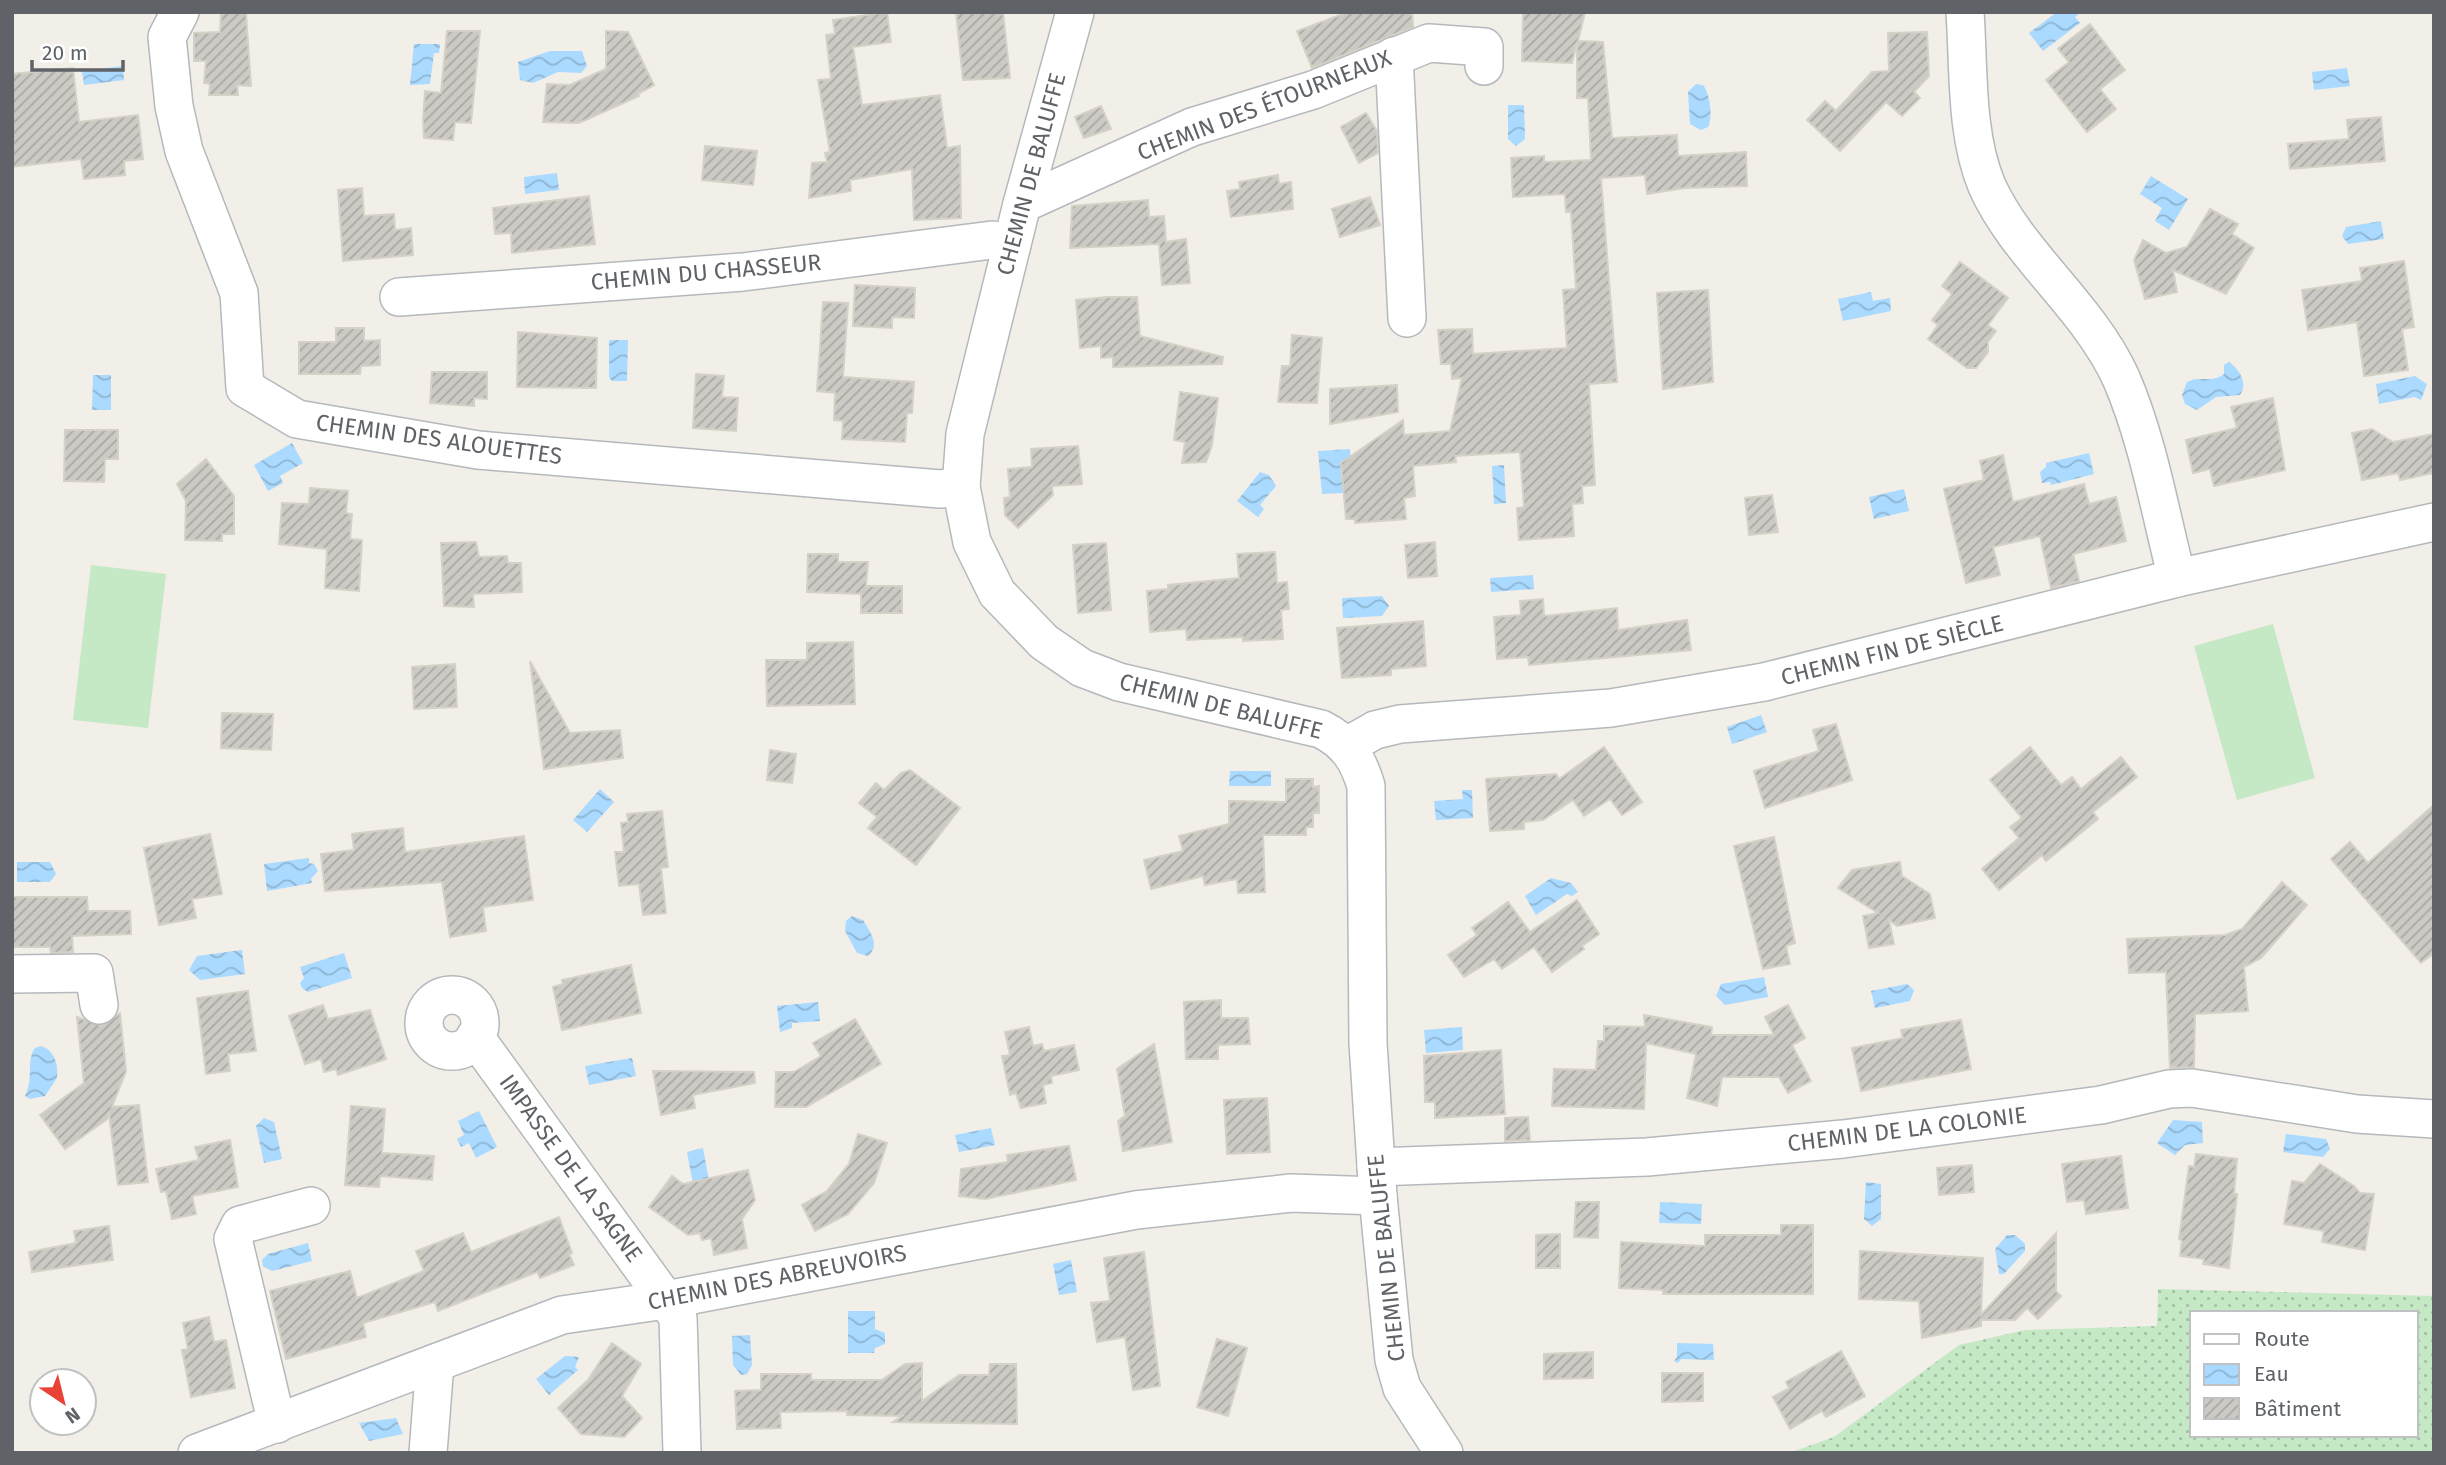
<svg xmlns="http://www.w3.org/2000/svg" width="2446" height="1465" viewBox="0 0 2446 1465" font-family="'Fira Sans',sans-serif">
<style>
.grass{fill:url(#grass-dots);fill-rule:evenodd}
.garden{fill:#c5e8c5}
.water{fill:url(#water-waves)}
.building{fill:url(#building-hatch);stroke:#d6d1c6;stroke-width:2}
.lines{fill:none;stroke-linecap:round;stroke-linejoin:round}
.minor-casing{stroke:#b5b8bc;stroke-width:40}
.minor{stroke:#fff;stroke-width:37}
.labels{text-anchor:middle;stroke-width:7;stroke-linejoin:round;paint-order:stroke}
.street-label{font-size:23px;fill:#5f6368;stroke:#fff}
</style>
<defs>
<pattern id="grass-dots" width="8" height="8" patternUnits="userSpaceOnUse" patternTransform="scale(1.75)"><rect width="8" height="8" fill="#c5e8c5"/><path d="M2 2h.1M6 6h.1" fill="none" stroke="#a3c0a4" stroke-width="1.8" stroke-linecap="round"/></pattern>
<pattern id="water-waves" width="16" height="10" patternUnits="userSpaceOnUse" patternTransform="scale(1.75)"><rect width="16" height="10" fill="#aadaff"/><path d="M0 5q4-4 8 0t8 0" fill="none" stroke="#8eb4d2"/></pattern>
<pattern id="building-hatch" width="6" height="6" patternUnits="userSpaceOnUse" patternTransform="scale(1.75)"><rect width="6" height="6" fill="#cccac5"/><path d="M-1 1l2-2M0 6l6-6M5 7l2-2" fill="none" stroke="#a9a8a4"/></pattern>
</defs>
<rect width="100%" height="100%" fill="#f1efe8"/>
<!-- grass -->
<path class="grass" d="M2158,1289L2434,1296V1453H1789L1834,1437L1959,1345L2025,1330L2157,1326ZM2192,1313H2416V1435H2192Z"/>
<!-- garden -->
<g class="garden">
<polygon points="91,565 166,574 148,728 73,720"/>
<polygon points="2273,624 2315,778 2237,800 2194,646"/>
</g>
<!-- water -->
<g class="water">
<polygon points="2057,12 2081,12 2075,17 2080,23 2043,51 2029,33"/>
<polygon points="414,44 440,44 439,53 434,53 430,84 410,85"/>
<polygon points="550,51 582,51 587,66 581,73 558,72 533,83 520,80 518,62"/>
<polygon points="123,66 124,80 84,85 82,71"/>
<polygon points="2347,68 2350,86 2314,90 2312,72"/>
<path d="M1696,84L1703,85C1710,93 1713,118 1708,127L1701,130L1690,124L1688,92Z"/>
<polygon points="1508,105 1524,105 1525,139 1516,146 1508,139"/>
<polygon points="557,173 559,190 525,194 524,177"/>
<polygon points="2151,176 2188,199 2169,230 2155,221 2162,208 2140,194"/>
<polygon points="2381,221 2384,239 2348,244 2342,236 2346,227"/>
<polygon points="1871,292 1873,301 1890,298 1891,311 1843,321 1838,299"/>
<polygon points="609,340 628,340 627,381 612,381 609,377"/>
<path d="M2229,362C2238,368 2249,383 2240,395L2216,397L2197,410L2185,404L2182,395L2187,382C2200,375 2211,384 2224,374V365Z"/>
<polygon points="93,375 111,375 111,410 92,410"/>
<polygon points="2415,376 2427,384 2421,400 2414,397 2379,404 2376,384"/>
<polygon points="292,443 303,463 280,476 283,483 268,491 254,465"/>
<polygon points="1350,449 1351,462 1341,463 1344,493 1322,494 1318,451"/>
<polygon points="2089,453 2094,474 2051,485 2050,482 2042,483 2040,472 2046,467 2046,463"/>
<polygon points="1504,465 1506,503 1494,504 1492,466"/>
<polygon points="1260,472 1269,475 1276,486 1260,505 1264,509 1258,517 1237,501"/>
<polygon points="1904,489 1909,511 1874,519 1869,497"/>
<polygon points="1533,575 1534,589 1491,592 1490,578"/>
<polygon points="1382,596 1389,606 1382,616 1343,618 1342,598"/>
<polygon points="1761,715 1767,732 1732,744 1727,727"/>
<polygon points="1230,771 1271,771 1271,786 1229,786"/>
<polygon points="600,789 614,802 587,832 573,820"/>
<polygon points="1462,790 1472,790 1473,818 1436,820 1434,801 1463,799"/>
<polygon points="309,858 309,863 314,864 318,871 311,879 312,883 267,891 264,864"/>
<polygon points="17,862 50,862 56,874 50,882 17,882"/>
<polygon points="1551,878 1571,883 1578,892 1572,896 1567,894 1536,915 1525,896"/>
<path d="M852,916L863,920C870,932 881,945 868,956L857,953L845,931L846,921Z"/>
<polygon points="242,950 245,974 200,980 189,970 197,956"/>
<polygon points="344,953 352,978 308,992 302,988 300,983 304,978 300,967"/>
<polygon points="1764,977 1768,997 1725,1005 1716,996 1721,984"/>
<polygon points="1907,984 1914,990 1910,1001 1875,1008 1871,991"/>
<polygon points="818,1002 820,1021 792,1023 792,1028 780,1032 777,1006"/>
<polygon points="1462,1027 1463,1050 1426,1053 1424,1030"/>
<path d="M41,1046C54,1050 59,1065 57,1078L45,1096L30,1099L25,1096C34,1079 26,1060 35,1048Z"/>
<polygon points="632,1058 636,1076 589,1085 585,1066"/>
<polygon points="479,1111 497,1147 476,1158 469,1143 461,1147 457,1139 464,1135 458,1121"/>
<polygon points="264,1118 274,1122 282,1159 264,1163 256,1126"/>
<polygon points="2173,1120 2202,1122 2203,1143 2185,1145 2175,1155 2157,1143"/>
<polygon points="991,1128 995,1145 959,1152 955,1135"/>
<polygon points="2286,1134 2326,1139 2330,1149 2323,1157 2283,1152"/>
<polygon points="703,1148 709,1181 693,1184 687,1152"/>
<polygon points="1866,1182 1881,1184 1881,1219 1872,1226 1864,1219"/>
<polygon points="1660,1202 1702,1204 1701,1224 1659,1223"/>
<polygon points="2007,1235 2015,1235 2025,1244 2025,1251 2004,1274 1999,1274 1995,1249"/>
<polygon points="308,1243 312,1261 272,1271 263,1266 262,1260 268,1254"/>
<polygon points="1071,1260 1077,1292 1059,1295 1053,1264"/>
<polygon points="848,1311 875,1311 875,1329 885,1333 885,1344 875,1348 874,1353 848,1353"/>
<polygon points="750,1335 752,1365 747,1374 741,1375 733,1365 732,1336"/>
<polygon points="1677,1343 1713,1344 1714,1360 1681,1359 1678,1363 1674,1361 1677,1357"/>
<polygon points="565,1356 579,1357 575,1367 578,1370 549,1395 536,1379"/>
<polygon points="396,1418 403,1434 369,1441 359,1423"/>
</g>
<!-- building -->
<g class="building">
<polygon points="887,12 891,42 853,47 862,105 940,95 947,148 960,146 961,218 914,220 912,169 850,180 851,191 809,198 812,163 827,162 825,153 830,152 818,80 831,79 826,35 835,34 833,20"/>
<polygon points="956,12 1003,12 1010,78 963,80"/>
<polygon points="1348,12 1412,12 1413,27 1312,68 1297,31"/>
<polygon points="1523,12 1585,12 1578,41 1603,42 1612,138 1677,135 1678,156 1746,152 1747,186 1684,188 1647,194 1645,175 1601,178 1617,382 1589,384 1595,485 1582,486 1583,503 1572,504 1574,536 1519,540 1517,508 1524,507 1520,452 1455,456 1456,462 1413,466 1415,496 1404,498 1406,519 1355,523 1355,519 1346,519 1341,463 1403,420 1404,435 1450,431 1462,378 1452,379 1451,364 1441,364 1438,330 1472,329 1473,354 1567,348 1563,290 1576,289 1571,212 1566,212 1565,194 1513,197 1511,158 1544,156 1544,162 1591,160 1588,98 1577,98 1577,42 1572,63 1522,61"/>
<polygon points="221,13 246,13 251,86 237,85 238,95 209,95 210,84 204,83 206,61 194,61 194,33 220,32"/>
<polygon points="2090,24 2125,70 2100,89 2116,109 2087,132 2046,80 2069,62 2058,49"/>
<polygon points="447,31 480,31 471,123 455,122 453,140 424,138 423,120 425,91 441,93"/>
<polygon points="606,31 628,32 654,85 638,94 639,96 579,123 543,122 547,84 570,85 606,69"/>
<polygon points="1927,32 1929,76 1914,92 1920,98 1902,116 1886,102 1840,151 1807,120 1825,101 1836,111 1872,72 1889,71 1888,33"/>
<polygon points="73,68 79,122 138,115 143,159 124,161 125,175 84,179 81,159 12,167 12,74"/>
<polygon points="1101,106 1111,129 1084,138 1075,117"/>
<polygon points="1366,113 1377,131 1378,153 1359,163 1341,127"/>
<polygon points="2381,117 2385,161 2290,169 2288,144 2349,139 2347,120"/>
<polygon points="705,146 757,151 753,185 702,180"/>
<polygon points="1278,175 1279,184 1291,182 1293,209 1231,217 1227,191 1240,189 1239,182"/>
<polygon points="362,188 364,216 394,214 395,230 411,228 413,255 343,261 338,190"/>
<polygon points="589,196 595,244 512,253 511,233 495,234 493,208"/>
<polygon points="1370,197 1380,225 1340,237 1332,209"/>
<polygon points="1148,200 1149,217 1164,216 1166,242 1186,239 1190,283 1162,285 1159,244 1070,248 1072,206"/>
<polygon points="2210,209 2238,224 2232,234 2254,248 2226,294 2173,270 2177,292 2145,299 2134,260 2143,240 2166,253 2187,247"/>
<polygon points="2404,261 2414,327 2402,329 2408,370 2364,376 2357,322 2308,330 2302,290 2362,281 2360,268"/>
<polygon points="1960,262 2008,298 1988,325 1996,331 1988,342 1988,352 1976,368 1967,368 1928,339 1938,325 1932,320 1952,294 1942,286"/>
<polygon points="855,285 915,288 914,318 892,317 892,328 853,326"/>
<polygon points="1708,290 1713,382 1663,389 1657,293"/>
<polygon points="1108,297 1137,297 1140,336 1223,357 1222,364 1113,367 1113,357 1101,358 1101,346 1080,348 1076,300"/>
<polygon points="823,302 848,303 843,377 914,382 912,413 907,413 905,442 842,439 843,421 834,420 835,393 817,391"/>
<polygon points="336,328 364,328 364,341 380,340 380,365 361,366 360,374 299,374 299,342 336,342"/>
<polygon points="518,332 597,338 596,388 517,387"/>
<polygon points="1292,335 1322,338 1317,403 1278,402 1282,366 1290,366"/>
<polygon points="432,372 487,372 487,399 474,398 474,406 430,403"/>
<polygon points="696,374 724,376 722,397 738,398 736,431 693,428"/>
<polygon points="1397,385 1398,412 1330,424 1330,389"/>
<polygon points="1180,392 1218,398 1212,445 1206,462 1182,463 1185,442 1174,440"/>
<polygon points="2273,398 2285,470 2214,486 2210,469 2193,473 2186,440 2237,428 2231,407"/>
<polygon points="2372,429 2393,442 2434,434 2434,473 2400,480 2398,473 2362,480 2352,433"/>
<polygon points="65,430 118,430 118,459 105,459 104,482 64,481"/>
<polygon points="1078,446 1082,484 1052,486 1053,495 1018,528 1005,515 1004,498 1010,497 1008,469 1032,467 1031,449"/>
<polygon points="2003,455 2013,502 2084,484 2089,504 2116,497 2126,541 2073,554 2079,581 2051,588 2040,536 1993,547 2000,575 1966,583 1944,489 1984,480 1980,461"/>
<polygon points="206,459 234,496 234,534 222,534 222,541 185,540 186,501 177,484"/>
<polygon points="310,488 348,491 346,513 352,514 350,539 362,540 359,591 325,588 327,549 279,544 282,503 309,504"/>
<polygon points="1772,495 1778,532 1749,535 1745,498"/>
<polygon points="476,542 479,557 507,556 508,563 521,563 522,592 473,594 474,607 444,606 441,543"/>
<polygon points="1435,542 1437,576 1408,578 1405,545"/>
<polygon points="1106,543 1111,610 1078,613 1073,545"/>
<polygon points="1275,552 1277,583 1287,582 1289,609 1281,610 1283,639 1243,641 1243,637 1187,640 1186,629 1150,632 1147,591 1168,589 1168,585 1239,578 1237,554"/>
<polygon points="808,554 838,554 838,562 868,562 866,586 902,586 902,613 861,613 861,594 807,592"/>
<polygon points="1543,599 1544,616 1617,608 1618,630 1687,620 1691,650 1529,665 1528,657 1497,659 1494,617 1521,615 1520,601"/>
<polygon points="1423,621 1426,666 1391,669 1391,675 1342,678 1337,628"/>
<polygon points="853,642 855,704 767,706 766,660 807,660 807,643"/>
<polygon points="530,661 570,733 620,730 623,758 544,769"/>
<polygon points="455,664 457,707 414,709 412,667"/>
<polygon points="222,713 273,714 271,750 221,748"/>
<polygon points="1836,724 1852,780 1765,808 1754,771 1819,751 1813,730"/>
<polygon points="1604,747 1642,802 1622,815 1610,799 1584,816 1573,800 1543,820 1524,822 1524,829 1490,831 1486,779 1556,774 1559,779"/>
<polygon points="2030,747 2061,785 2072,777 2081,789 2121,757 2137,777 2093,812 2098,819 2046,861 2042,855 1999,890 1982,869 2019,838 2010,827 2022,818 1990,780"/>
<polygon points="770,750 796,754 792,783 767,780"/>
<polygon points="910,770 960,808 916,865 868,828 877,817 859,803 876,783 884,790 901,773"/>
<polygon points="1286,779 1313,779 1313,787 1319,786 1319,813 1313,813 1313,827 1306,827 1306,835 1263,835 1265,892 1238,893 1237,879 1205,885 1203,876 1151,889 1144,860 1183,851 1179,836 1229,824 1229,801 1286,802"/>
<polygon points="2434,805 2434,953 2421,963 2331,859 2350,842 2368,863"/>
<polygon points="662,811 668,867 661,868 666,913 643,915 639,884 619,886 615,852 624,852 621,823 628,822 627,814"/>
<polygon points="403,828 405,852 524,836 533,900 483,907 486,931 450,937 442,882 325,891 321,854 354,850 352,834"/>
<polygon points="210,834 222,894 192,899 196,918 159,925 144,848"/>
<polygon points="1774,837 1795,943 1786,946 1790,964 1763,969 1734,846"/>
<polygon points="1900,862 1902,876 1930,894 1935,918 1897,926 1889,920 1894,944 1869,948 1863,916 1878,913 1838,888 1852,870"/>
<polygon points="2282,882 2307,905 2261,958 2244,967 2248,1011 2195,1014 2194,1067 2170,1068 2166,972 2129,973 2127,939 2225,935 2242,929"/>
<polygon points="12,897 87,897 88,911 130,911 131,934 72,936 73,952 51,953 50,947 12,947"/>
<polygon points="1577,900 1599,934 1582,946 1584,949 1552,972 1534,947 1502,969 1494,959 1464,977 1448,955 1477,935 1472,928 1508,902 1530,932"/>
<polygon points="631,965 641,1013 562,1030 553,987 563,984 562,980"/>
<polygon points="248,991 256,1051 228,1054 230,1071 206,1074 197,998"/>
<polygon points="1221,1000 1221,1018 1248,1018 1250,1044 1218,1045 1218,1059 1186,1059 1184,1002"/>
<polygon points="323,1005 328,1019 370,1010 386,1059 338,1075 336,1069 324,1072 321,1059 305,1064 289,1016"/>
<polygon points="1788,1005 1805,1038 1792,1045 1811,1081 1788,1093 1779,1077 1722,1077 1717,1106 1687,1098 1696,1054 1646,1043 1644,1109 1552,1106 1554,1069 1596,1070 1598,1041 1604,1041 1604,1026 1645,1027 1644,1015 1712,1027 1711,1035 1774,1035 1765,1017"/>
<polygon points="120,1013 126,1071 112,1107 139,1105 148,1182 118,1185 109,1114 107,1119 65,1149 40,1115 84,1083 77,1017 102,1026"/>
<polygon points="855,1019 881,1064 806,1107 775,1107 776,1072 794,1072 821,1056 813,1043"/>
<polygon points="1961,1020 1971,1069 1861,1091 1852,1048 1903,1038 1901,1030"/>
<polygon points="1029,1027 1033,1046 1042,1044 1044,1051 1074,1045 1079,1070 1051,1076 1052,1083 1043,1085 1046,1103 1021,1108 1016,1093 1010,1095 1002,1056 1010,1055 1005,1032"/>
<polygon points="1154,1044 1172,1142 1123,1151 1118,1121 1125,1116 1117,1069"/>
<polygon points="1501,1050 1505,1114 1435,1118 1435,1102 1425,1102 1424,1056"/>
<polygon points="653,1071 754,1072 755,1083 693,1095 695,1108 661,1115"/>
<polygon points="1267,1098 1270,1152 1227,1154 1224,1100"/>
<polygon points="351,1106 385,1109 382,1153 434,1156 432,1180 380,1176 379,1187 345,1185"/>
<polygon points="1528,1117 1530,1140 1505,1141 1505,1118"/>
<polygon points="858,1134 887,1143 874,1183 848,1214 815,1231 802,1205 827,1191 849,1164"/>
<polygon points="230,1140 238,1187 192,1196 196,1214 172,1219 166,1191 161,1192 156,1169 199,1160 195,1147"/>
<polygon points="1069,1146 1076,1180 985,1199 959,1196 961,1169 1008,1162 1007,1155"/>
<polygon points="2196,1154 2237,1159 2234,1194 2237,1194 2229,1268 2203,1264 2204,1259 2180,1256 2182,1241 2179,1239 2189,1166 2194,1167"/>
<polygon points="2121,1156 2128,1208 2086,1214 2084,1200 2067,1202 2062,1164"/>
<polygon points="2320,1164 2354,1186 2360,1193 2374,1194 2365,1250 2322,1242 2324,1231 2284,1224 2292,1181 2304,1183"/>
<polygon points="1972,1165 1974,1192 1939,1195 1937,1168"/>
<polygon points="748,1170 755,1200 742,1219 747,1248 714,1255 711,1238 702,1240 700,1233 688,1235 649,1207 672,1176 683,1184"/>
<polygon points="1576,1202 1599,1202 1598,1238 1574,1237"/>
<polygon points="559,1217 572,1253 569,1254 574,1265 540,1278 537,1272 438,1311 435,1302 363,1323 366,1337 286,1359 270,1291 350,1271 357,1298 424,1271 416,1251 463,1233 471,1252"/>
<polygon points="1781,1225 1813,1225 1813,1294 1663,1294 1663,1290 1619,1288 1621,1242 1705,1246 1705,1235 1781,1235"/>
<polygon points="109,1226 113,1260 32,1272 29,1252 76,1243 74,1231"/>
<polygon points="2056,1233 2056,1291 2061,1296 2038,1319 2027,1308 2015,1320 1981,1320 1981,1326 1922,1338 1919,1301 1859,1299 1860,1251 1983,1258 1981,1315"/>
<polygon points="1560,1234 1560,1268 1536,1268 1536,1235"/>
<polygon points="1144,1252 1160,1386 1133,1390 1125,1337 1097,1342 1091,1303 1110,1301 1104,1258"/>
<polygon points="209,1317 214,1342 226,1340 235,1388 191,1397 182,1350 188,1349 183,1323"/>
<polygon points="1217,1339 1247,1348 1228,1416 1197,1407"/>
<polygon points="612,1343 641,1364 622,1396 642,1418 624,1437 581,1434 558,1408 588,1380"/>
<polygon points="1841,1351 1865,1396 1826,1417 1822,1411 1790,1429 1773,1397 1789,1388 1786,1382"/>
<polygon points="1593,1352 1593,1378 1544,1379 1544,1354"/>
<polygon points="922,1363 922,1401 959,1375 989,1375 990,1364 1016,1364 1017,1424 893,1422 902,1416 847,1415 847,1411 780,1412 781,1428 737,1429 735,1391 761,1390 761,1374 811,1374 811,1380 882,1380 905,1364"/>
<polygon points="1662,1373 1703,1373 1703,1401 1662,1402"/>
</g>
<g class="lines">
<defs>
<g id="minor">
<polyline points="180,12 167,37 174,106 184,151 239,293 245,388 297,419 478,450 940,489 961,487"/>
<path d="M1075,12L1022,204L965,434L961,487L972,542L997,593L1044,642L1082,668L1119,682L1321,729C1347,742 1358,759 1366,786L1368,1043L1378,1196L1394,1360L1402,1388L1444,1453"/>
<path d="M1965,12C1969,68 1965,134 1987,186C2018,255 2089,307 2121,378C2148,440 2160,512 2177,578"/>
<polyline points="1394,56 1407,318"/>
<polyline points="1022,204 1192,127 1313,90 1429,43 1484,47 1484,66"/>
<polyline points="399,297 743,272 992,240 1012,244"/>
<polyline points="1347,746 1375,730 1400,724 1611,708 1764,682 2177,578 2434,522"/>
<polyline points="12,974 94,973 99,1005"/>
<circle cx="452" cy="1023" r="28"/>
<polyline points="475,1037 678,1317 682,1453"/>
<polyline points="1376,1167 1647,1157 1843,1139 2101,1105 2169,1089 2192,1088 2357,1114 2434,1119"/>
<polyline points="277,1424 233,1239 240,1225 311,1206"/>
<polyline points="197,1453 562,1315 666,1300 1136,1210 1291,1193 1378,1196"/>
<polyline points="428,1453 435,1363"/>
</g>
</defs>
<!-- minor casing -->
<use href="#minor" class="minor-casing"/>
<!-- minor -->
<use href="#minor" class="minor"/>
</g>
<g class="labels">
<!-- street labels -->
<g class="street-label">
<text transform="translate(1264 105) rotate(-21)" y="8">CHEMIN DES ÉTOURNEAUX</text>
<text transform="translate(1031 174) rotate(-75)" y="8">CHEMIN DE BALUFFE</text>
<text transform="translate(706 272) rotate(-5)" y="8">CHEMIN DU CHASSEUR</text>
<text transform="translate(439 439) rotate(8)" y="8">CHEMIN DES ALOUETTES</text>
<text transform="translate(1892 650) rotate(-14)" y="8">CHEMIN FIN DE SIÈCLE</text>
<text transform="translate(1221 706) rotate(14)" y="8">CHEMIN DE BALUFFE</text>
<text transform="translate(1907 1129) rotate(-7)" y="8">CHEMIN DE LA COLONIE</text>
<text transform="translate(571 1168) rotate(54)" y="8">IMPASSE DE LA SAGNE</text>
<text transform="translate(1386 1258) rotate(-96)" y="8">CHEMIN DE BALUFFE</text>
<text transform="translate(777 1277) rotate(-11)" y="8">CHEMIN DES ABREUVOIRS</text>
</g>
</g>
<!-- border -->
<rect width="2446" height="1465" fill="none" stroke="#5f6368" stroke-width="28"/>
<!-- legend -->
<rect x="2190" y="1311" width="228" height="126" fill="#ffffff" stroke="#bfc1c3" stroke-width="2"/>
<rect x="2204" y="1334" width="35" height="10" fill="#ffffff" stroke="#bfc1c3" stroke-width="2"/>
<text x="2254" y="1346" font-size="21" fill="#5f6368">Route</text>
<rect x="2204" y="1364" width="35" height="21" fill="url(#water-waves)" stroke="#bfc1c3" stroke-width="2"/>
<text x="2254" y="1381" font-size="21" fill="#5f6368">Eau</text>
<rect x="2204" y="1398" width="35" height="21" fill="url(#building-hatch)" stroke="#bfc1c3" stroke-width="2"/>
<text x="2254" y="1416" font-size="21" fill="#5f6368">Bâtiment</text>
<!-- north arrow -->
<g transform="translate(63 1402) rotate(145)"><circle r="33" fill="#ffffff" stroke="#bfc1c3" stroke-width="2"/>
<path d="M0-5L12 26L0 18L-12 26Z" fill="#ea4335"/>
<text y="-10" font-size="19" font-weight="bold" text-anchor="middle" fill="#5f6368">N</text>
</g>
<!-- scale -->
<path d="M32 60v10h91v-10" fill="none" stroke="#5f6368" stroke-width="3.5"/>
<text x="42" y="60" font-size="21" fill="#5f6368" stroke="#ffffff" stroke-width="5" paint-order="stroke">20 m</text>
</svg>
